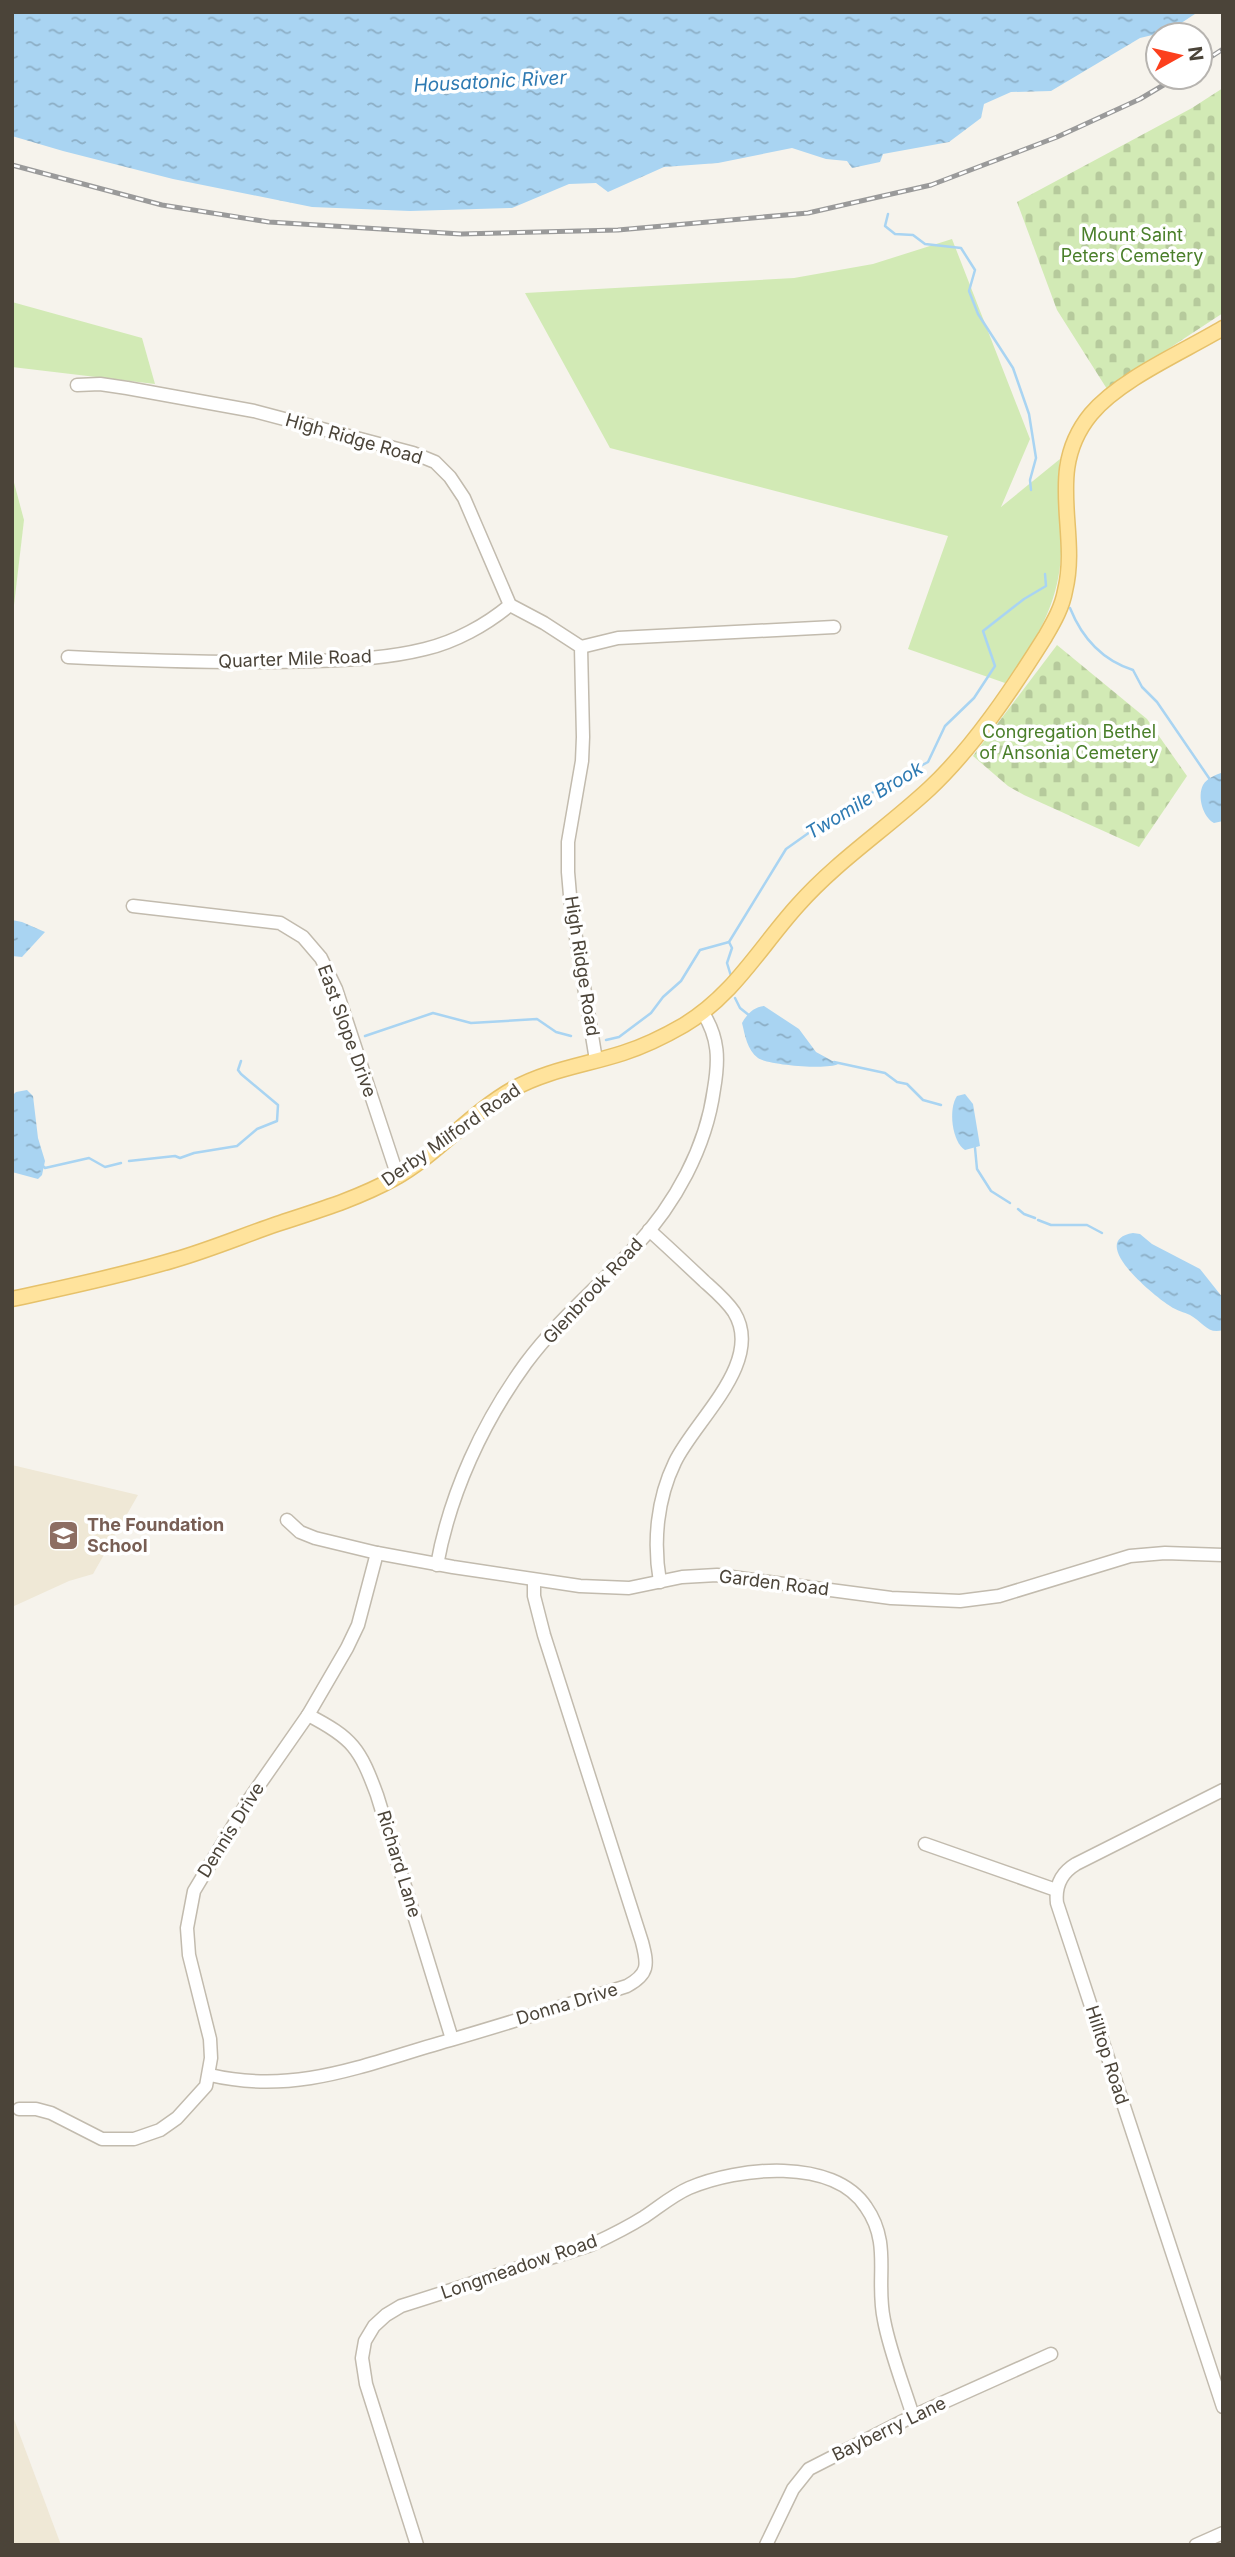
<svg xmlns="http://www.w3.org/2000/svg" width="1235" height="2557" viewBox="0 0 1235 2557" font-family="Inter,sans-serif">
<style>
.education{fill:#efe8d6}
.cemetery{fill:url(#cemetery-stones)}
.park{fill:#d2eab5}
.water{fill:url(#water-ripples)}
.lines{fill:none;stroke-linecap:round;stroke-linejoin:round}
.stream{stroke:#a9d4f2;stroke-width:2.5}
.minor-casing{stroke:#c2bbae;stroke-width:15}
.major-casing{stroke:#e6c16a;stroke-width:17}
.minor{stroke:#fff;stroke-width:12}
.major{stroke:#ffe39c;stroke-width:14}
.rail-casing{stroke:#9a9a9a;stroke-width:5}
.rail{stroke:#fff;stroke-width:2.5;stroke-dasharray:8;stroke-linecap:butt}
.labels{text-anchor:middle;stroke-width:7;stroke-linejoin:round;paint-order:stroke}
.park-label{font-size:18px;fill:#4a7f2a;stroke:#fff}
.street-label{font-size:18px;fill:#4b4439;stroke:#fff}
.education-label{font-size:18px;font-weight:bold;fill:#785e54;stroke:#fff;text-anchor:start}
.water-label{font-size:19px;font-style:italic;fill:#2e7ab2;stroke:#fff}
</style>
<defs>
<pattern id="cemetery-stones" width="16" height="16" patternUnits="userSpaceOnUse" patternTransform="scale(1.75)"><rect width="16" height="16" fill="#d2eab5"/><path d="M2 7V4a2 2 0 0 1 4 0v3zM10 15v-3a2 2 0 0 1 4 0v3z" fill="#b6ca9c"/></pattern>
<pattern id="water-ripples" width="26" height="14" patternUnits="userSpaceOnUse" patternTransform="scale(1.75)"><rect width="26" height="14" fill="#a9d4f2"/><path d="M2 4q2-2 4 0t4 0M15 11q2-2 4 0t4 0" fill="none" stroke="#8caec5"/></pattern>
</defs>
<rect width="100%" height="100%" fill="#f6f3ec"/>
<!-- education -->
<g class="education">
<polygon points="12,1465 138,1495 93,1574 69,1581 12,1607"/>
<polygon points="12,2414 61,2545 12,2545"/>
</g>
<!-- cemetery -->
<g class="cemetery">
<polygon points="1223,88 1223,313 1107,389 1057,310 1017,202 1192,108"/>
<polygon points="1057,645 1147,719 1187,776 1139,847 1024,795 1008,786 973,756"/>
</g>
<!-- park -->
<g class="park">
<path d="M952,239L1030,439L1001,507L1060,459C1056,490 1061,520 1061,551C1060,602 1035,644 1005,683L908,649L948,536L610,448L525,293L794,278L873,264Z"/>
<polygon points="12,302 142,338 155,384 12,367"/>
<polygon points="12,475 24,520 12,622"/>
</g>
<!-- water -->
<g class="water">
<polygon points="12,12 1198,12 1169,31 1140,38 1051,91 1011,92 984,104 981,118 949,142 883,154 880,162 852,168 847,161 826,159 792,148 718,163 664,167 608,192 596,183 569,184 512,208 410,211 312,207 173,179 63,151 12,136"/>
<path d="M1223,772V821L1214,823C1203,817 1197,797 1203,785C1207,778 1216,775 1223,772Z"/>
<polygon points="12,920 22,922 45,932 22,957 12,956"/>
<path d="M764,1006L799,1029L816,1052L838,1064C828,1070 768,1065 758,1058C747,1050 745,1035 742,1023C747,1014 754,1007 764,1006Z"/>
<polygon points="27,1090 33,1096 38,1138 45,1161 42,1175 38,1179 12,1172 12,1096 16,1092"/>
<path d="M965,1094L973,1104L980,1146L965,1150C952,1142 948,1109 957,1096Z"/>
<path d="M1133,1233L1140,1234L1152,1244L1200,1269L1223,1298V1330C1208,1335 1203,1322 1190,1315C1184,1312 1177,1311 1170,1306C1157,1298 1085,1241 1133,1233Z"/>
</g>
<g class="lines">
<!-- stream -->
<g class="stream">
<polyline points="888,214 885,226 895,234 913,235 925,244 961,248 975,270 969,291 978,314 1013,368 1029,414 1036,458 1030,480 1031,490"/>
<path d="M1070,608C1082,638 1102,660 1133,670L1142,687L1157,702L1211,781"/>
<polyline points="731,976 727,963 732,948 729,942 786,849 841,810 928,762 945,726 974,698 995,666 983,631 1024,599 1046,586 1045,574"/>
<polyline points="735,998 740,1008 750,1016"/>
<polyline points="365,1036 433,1013 471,1023 537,1019 556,1032 571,1036"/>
<polyline points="606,1040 619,1037 651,1013 663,997 681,981 700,950 729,942"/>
<polyline points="834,1062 885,1073 897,1082 907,1084 923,1100 941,1105"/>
<polyline points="975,1148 977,1169 991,1191 1010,1203"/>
<polyline points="129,1161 175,1156 180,1158 194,1153 237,1146 257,1129 277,1121 278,1105 241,1074 238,1070 241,1061"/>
<polyline points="42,1165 45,1168 89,1158 105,1167 121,1163"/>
<polyline points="1018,1209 1024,1214 1035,1218"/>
<polyline points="1038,1220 1051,1225 1087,1225 1102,1233"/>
</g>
<defs>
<g id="minor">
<polyline points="77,385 100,384 127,388 254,411 413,453 435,462 450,477 464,498 510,605 544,623 581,647 583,737 582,761 568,842 568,872 571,907 596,1060"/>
<polyline points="581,647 618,638 834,627"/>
<path d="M68,657C150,661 232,664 314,661C351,660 389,658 425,649C455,642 486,625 510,605"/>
<polyline points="133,906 280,923 303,937 321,958 336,989 398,1177"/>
<path d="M649,1230C668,1247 686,1264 704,1281C714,1290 726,1300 734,1312C765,1362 695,1420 675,1462C657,1499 653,1542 660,1582"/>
<polyline points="287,1520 300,1532 315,1538 377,1553 453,1567 580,1586 629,1588 682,1577 717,1575 891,1598 960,1601 999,1596 1130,1556 1165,1553 1223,1555"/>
<path d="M437,1565C450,1493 483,1422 526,1363C558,1320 599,1286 635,1247C675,1204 706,1148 714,1089C719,1060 719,1038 703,1013"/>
<path d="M308,1715C353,1738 360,1749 377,1795L452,2039"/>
<path d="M1223,1790L1076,1864C1061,1873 1055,1886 1057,1903L1223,2407"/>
<polyline points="925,1844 1056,1890"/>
<path d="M210,2075C299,2096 370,2062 454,2039C512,2022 569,2004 627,1986C649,1974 648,1965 642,1942L544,1635L534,1596V1580"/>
<polyline points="19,2109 36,2109 51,2113 102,2139 134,2139 160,2130 177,2118 206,2086 211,2058 210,2039 189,1955 187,1928 194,1891 248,1801 308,1715 347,1648 358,1625 377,1553"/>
<path d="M417,2545L366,2384L362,2358L365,2341L374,2326L386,2315L401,2306C443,2293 485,2279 527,2265C549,2258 572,2252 593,2244C610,2236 628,2227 644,2217C659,2207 673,2195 689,2188C738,2167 833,2157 866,2207C892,2244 875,2279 884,2320C890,2352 903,2384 913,2416"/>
<polyline points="766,2545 793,2489 809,2469 913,2416 1051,2354"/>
<polyline points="1196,2545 1223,2533"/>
</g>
<path id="major" d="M12,1299C67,1287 121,1276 174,1260C209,1250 242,1236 277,1224C316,1211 357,1199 393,1179C437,1155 469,1114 513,1089C547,1070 586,1065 623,1053C645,1046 665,1036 684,1025C734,995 760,947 798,905C837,861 886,829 929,789C973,748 1013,688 1045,637C1053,623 1062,608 1065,591C1080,530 1044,471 1091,414C1120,379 1183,352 1223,328"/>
</defs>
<!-- minor casing -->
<use href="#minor" class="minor-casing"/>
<!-- major casing -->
<use href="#major" class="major-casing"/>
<!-- minor -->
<use href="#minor" class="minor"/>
<!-- major -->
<use href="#major" class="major"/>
<defs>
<g id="rail">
<polyline points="1200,64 1223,49"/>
<polyline points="12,165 162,205 269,222 461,234 618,230 808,213 931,185 1057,137 1140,99 1177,77"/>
</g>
</defs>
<!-- rail casing -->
<use href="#rail" class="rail-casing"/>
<!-- rail -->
<use href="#rail" class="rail"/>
</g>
<!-- icons -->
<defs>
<symbol id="school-square" viewBox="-11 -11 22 22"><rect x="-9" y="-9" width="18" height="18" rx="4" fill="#8d6e63" stroke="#fff"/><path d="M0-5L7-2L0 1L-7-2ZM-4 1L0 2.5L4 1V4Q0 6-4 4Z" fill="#fff"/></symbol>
</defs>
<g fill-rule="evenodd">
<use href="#school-square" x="46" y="1518" width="35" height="35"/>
</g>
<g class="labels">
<!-- park labels -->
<g class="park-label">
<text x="1132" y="241">Mount Saint<tspan x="1132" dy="21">Peters Cemetery</tspan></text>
<text x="1069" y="738">Congregation Bethel<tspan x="1069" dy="21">of Ansonia Cemetery</tspan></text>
</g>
<!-- street labels -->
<g class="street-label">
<text transform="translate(354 439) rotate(16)" y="6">High Ridge Road</text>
<text transform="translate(295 659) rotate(-2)" y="6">Quarter Mile Road</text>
<text transform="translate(582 966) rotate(81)" y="6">High Ridge Road</text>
<text transform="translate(347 1031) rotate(70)" y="6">East Slope Drive</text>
<text transform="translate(451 1135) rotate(-35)" y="6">Derby Milford Road</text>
<text transform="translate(593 1291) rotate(-47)" y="6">Glenbrook Road</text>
<text transform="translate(774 1583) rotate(7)" y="6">Garden Road</text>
<text transform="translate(231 1830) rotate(-58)" y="6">Dennis Drive</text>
<text transform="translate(399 1864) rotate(73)" y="6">Richard Lane</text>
<text transform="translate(567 2004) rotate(-17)" y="6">Donna Drive</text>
<text transform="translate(1107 2055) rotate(72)" y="6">Hilltop Road</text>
<text transform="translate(519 2267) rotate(-19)" y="6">Longmeadow Road</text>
<text transform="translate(889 2429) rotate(-26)" y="6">Bayberry Lane</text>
</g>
<!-- education labels -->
<g class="education-label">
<text x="87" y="1531">The Foundation<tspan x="87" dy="21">School</tspan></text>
</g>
<!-- water labels -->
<g class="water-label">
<text transform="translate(490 81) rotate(-3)" y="7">Housatonic River</text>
<text transform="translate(864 800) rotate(-31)" y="7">Twomile Brook</text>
</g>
</g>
<!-- border -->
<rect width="1235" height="2557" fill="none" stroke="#4b4439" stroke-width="28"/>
<!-- north arrow -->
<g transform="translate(1179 56) rotate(82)"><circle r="33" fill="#ffffff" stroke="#b7b4b0" stroke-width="2"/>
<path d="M0-5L12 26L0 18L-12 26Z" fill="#fc3f1d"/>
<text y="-10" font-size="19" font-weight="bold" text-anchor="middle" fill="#4b4439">N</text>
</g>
</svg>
